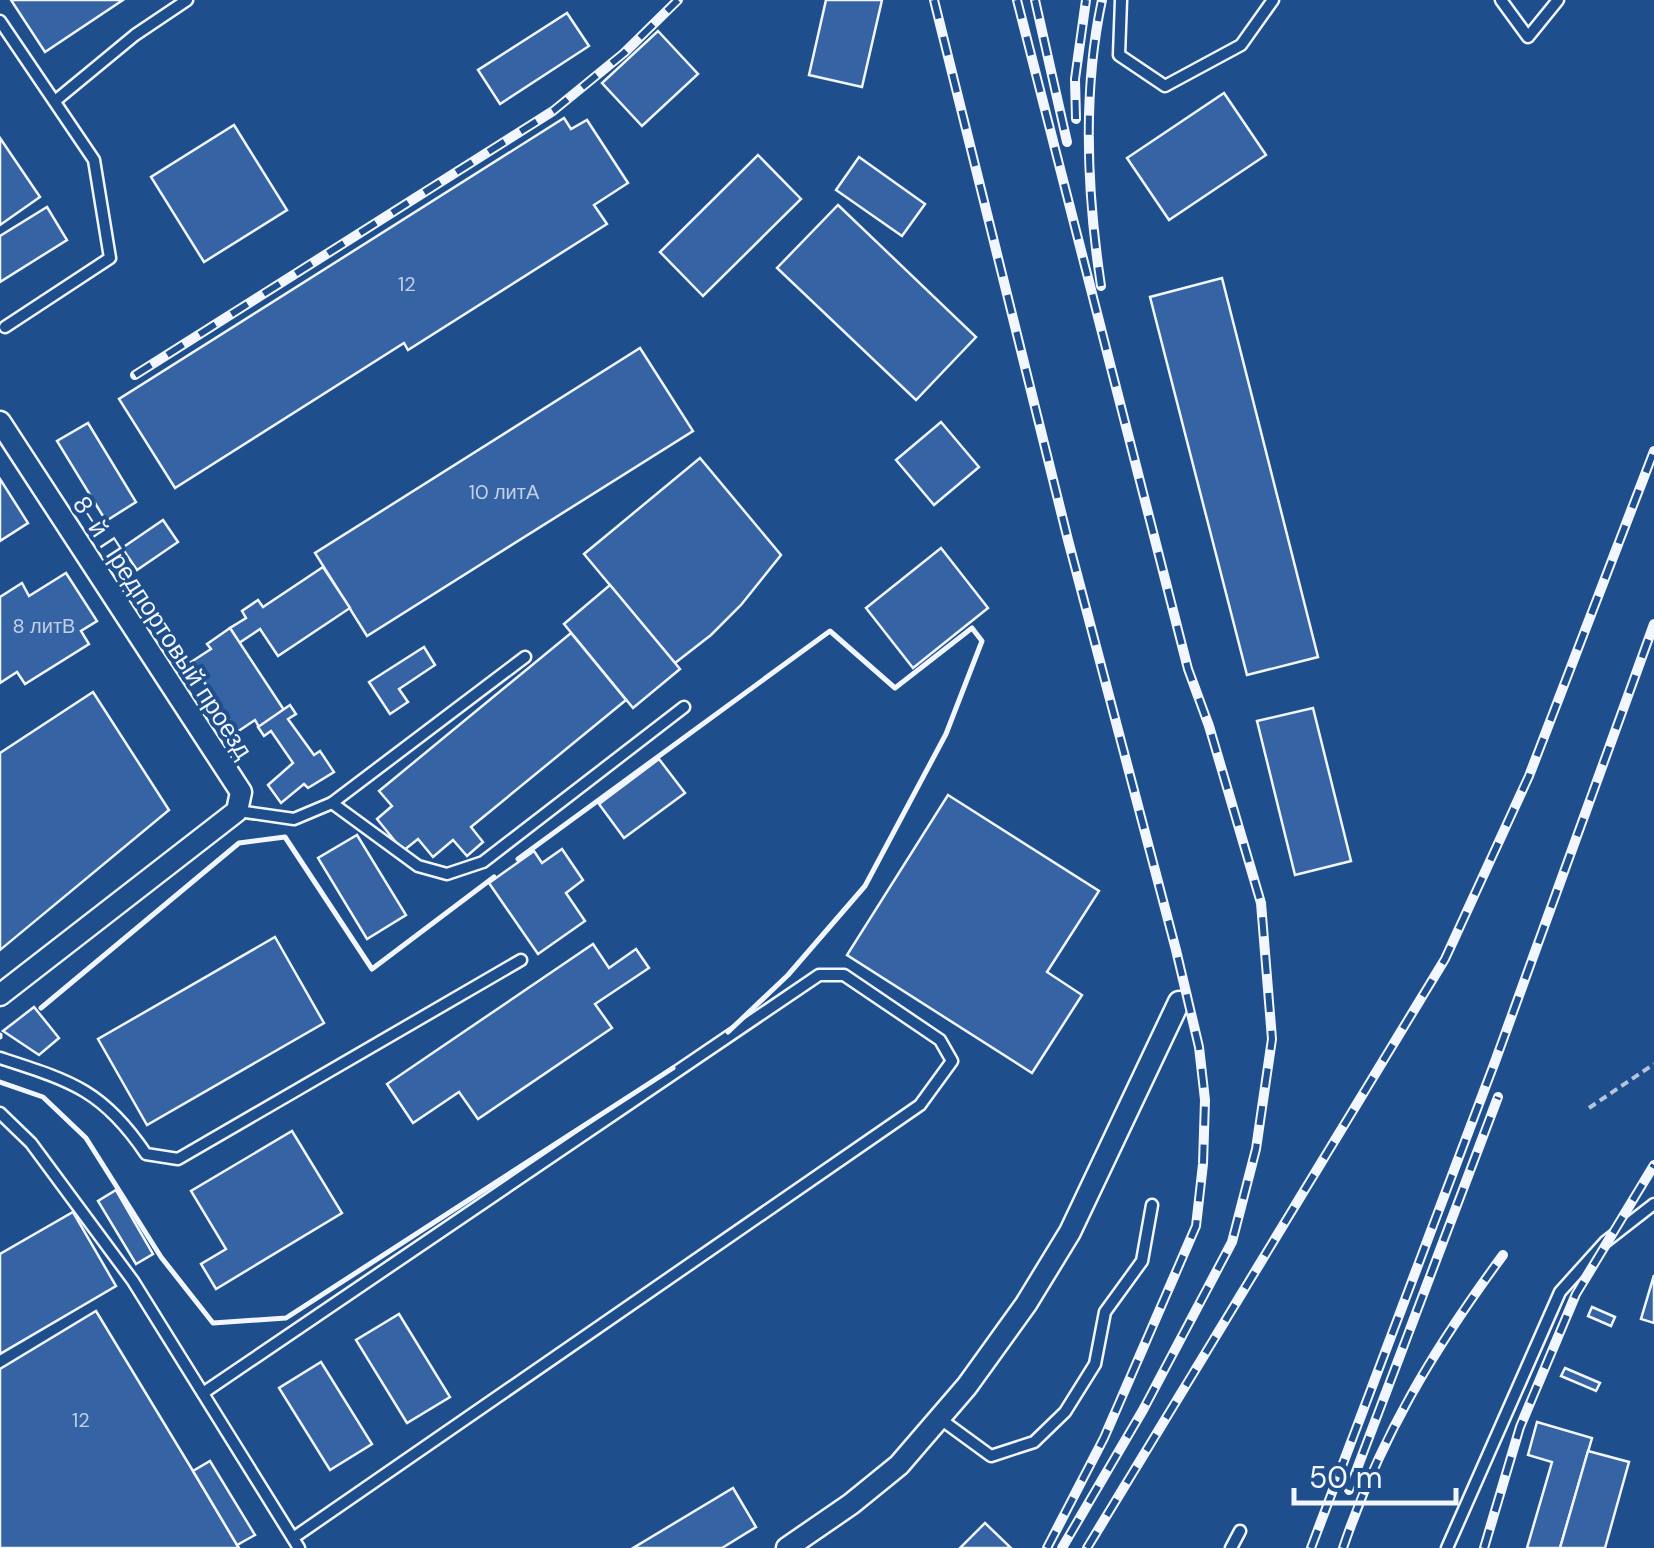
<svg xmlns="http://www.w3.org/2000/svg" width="1654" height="1548" viewBox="0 0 1654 1548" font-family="'DM Sans',sans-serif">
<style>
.building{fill:#3563a3;stroke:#f2f6ff;stroke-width:2.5}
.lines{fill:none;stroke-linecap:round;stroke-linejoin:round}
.service-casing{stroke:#f2f6ff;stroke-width:15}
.minor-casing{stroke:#f2f6ff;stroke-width:25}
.path{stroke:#b3c4dc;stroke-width:4;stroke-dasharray:8 5;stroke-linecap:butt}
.service{stroke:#1f4e8c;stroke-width:10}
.minor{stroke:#1f4e8c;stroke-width:20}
.rail-casing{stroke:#f2f6ff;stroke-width:10}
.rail{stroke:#1f4e8c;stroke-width:6;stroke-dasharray:19;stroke-linecap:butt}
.wall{stroke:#f2f6ff;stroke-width:5}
.labels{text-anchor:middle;stroke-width:8;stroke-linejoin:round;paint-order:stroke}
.number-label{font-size:20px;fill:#c3d1e8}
.street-label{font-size:25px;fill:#f2f6ff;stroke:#1f4e8c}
</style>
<rect width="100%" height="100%" fill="#1f4e8c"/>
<!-- building -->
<g class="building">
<polygon points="11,0 123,0 45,52"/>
<polygon points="826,0 882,0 862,87 809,75"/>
<polygon points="567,13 589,46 500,104 478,70"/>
<polygon points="658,31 698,74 642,126 602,83"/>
<polygon points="1224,93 1266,155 1169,220 1127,158"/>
<polygon points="564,118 571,129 587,120 628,183 594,205 607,224 408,350 404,343 175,488 119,399"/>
<polygon points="234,125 287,210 204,262 151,177"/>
<polygon points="0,138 40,197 0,225"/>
<polygon points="758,155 801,199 703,296 660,252"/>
<polygon points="859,157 925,204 902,236 836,190"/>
<polygon points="838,205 976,337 916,400 777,268"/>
<polygon points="47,207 67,240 0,282 0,236"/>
<polygon points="1222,278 1318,657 1247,675 1150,297"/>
<polygon points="640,348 693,431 367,636 315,553"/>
<polygon points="941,422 979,467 934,505 896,460"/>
<polygon points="88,423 136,502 106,521 57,441"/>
<polygon points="700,458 781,555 741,605 711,635 675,663 584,554"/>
<polygon points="0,479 28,523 0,541"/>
<polygon points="163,520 178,542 137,570 122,548"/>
<polygon points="941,548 988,608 913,668 866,608"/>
<polygon points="323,567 350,608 278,656 260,629 239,643 230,628 246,618 242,611 258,600 263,607"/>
<polygon points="66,573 97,621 81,631 89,644 25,684 17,672 0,683 0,597 22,583 29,596"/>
<polygon points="610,585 680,669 633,708 564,624"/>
<polygon points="230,628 284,710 259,727 255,720 237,732 191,662 211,649 207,644"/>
<polygon points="571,633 626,700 471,827 483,842 467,856 453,840 433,857 418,839 403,851 377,819 392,806 379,791"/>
<polygon points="424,647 435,665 399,689 408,702 390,714 369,682"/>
<polygon points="93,692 169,810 0,950 0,753"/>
<polygon points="290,705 296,714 288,719 314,755 320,751 334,772 308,788 304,784 281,803 268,785 293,763 271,731 264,736 258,727"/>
<polygon points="1313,708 1351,861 1295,875 1257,721"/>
<polygon points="659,759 685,793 624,838 599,804"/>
<polygon points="948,795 1099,891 1047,972 1082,995 1032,1073 847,955"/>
<polygon points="357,835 406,915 367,939 318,858"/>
<polygon points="562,849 583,880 566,893 585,921 538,954 489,883 534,851 542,863"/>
<polygon points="275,937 324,1023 147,1125 98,1039"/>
<polygon points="593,944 609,968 636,949 649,968 595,1004 612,1028 478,1119 459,1092 413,1123 387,1084"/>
<polygon points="34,1007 59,1038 39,1055 3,1031"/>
<polygon points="292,1131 342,1213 216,1289 201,1264 226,1249 191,1191"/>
<polygon points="116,1190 153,1254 136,1264 98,1201"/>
<polygon points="73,1212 116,1286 0,1354 0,1254"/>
<polygon points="1654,1275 1654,1323 1641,1319"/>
<polygon points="1592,1307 1615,1317 1611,1326 1588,1316"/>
<polygon points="96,1311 193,1471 239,1548 0,1548 0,1369"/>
<polygon points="399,1314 450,1397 407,1423 356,1340"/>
<polygon points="321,1362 372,1444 330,1470 279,1388"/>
<polygon points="1565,1368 1600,1383 1596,1391 1561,1376"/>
<polygon points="1537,1422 1592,1438 1560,1548 1527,1548 1552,1462 1528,1455"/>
<polygon points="1588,1451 1629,1462 1605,1548 1560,1548"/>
<polygon points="210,1461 255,1535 237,1545 193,1471"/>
<polygon points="733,1488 756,1527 722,1548 633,1548"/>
<polygon points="985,1523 1011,1548 960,1548"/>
</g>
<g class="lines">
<defs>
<g id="service">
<polyline points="1121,0 1119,55 1165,86 1241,45 1273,0"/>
<polyline points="1501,0 1528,37 1558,0"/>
<polyline points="0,21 94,160 110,258 5,327"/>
<polyline points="55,101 135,35 187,0"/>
<polyline points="332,803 418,866 447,874 483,862 684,707"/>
<polyline points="238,811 294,819 332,803 525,657"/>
<path d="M0,1058C71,1081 103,1090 146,1154L178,1159L521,960"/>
<polyline points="0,1113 31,1143 133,1281 299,1548"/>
<polyline points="203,1393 819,975 844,975 940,1040 952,1061 920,1105 293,1538"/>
<polyline points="939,1418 991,1456 1034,1442 1065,1412 1095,1364 1105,1312 1142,1261 1152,1205"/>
<polyline points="1231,1548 1240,1531"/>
<polyline points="1447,1548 1560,1292 1605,1242 1654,1204"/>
</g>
<g id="minor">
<polyline points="0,422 241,792 237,811 0,995"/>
<polyline points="787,1548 851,1504 899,1465 967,1386 1026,1304 1070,1232 1179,1002"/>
</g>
</defs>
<!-- service casing -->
<use href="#service" class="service-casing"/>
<!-- minor casing -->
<use href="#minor" class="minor-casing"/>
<!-- path -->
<polyline class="path" points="1589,1108 1654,1064"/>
<!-- service -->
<use href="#service" class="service"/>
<!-- minor -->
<use href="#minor" class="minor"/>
<defs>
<g id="rail">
<polyline points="934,0 1068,540 1176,950 1199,1047 1205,1100 1203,1164 1196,1226 1104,1438 1047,1548"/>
<polyline points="1017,0 1188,669 1209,726 1261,903 1272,1039 1256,1149 1232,1242 1143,1410 1062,1548"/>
<polyline points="1035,0 1067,142"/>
<polyline points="1076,119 1075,79 1086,0"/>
<path d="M1101,286C1087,193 1082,93 1102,0"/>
<polyline points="135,375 553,111 624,53 678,0"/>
<polyline points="1349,1490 1498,1097"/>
<polyline points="1087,1548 1445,959 1529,776 1654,451"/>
<polyline points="1311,1548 1496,1059 1654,624"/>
<path d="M1343,1548C1381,1436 1433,1350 1503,1255"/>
<polyline points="1484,1548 1520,1427 1576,1294 1654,1165"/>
</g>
</defs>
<!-- rail casing -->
<use href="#rail" class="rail-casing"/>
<!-- rail -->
<use href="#rail" class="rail"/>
<!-- wall -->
<g class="wall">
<polyline points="518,859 830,631 895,688 972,628 982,641 946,734 865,886 788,975 728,1032"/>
<polyline points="41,1008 239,843 285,837 372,969 494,877"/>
<polyline points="0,1037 0,1035"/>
<polyline points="0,1082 43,1097 86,1138 161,1257 213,1323 286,1318 673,1068"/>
</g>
</g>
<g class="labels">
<!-- number labels -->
<g class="number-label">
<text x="407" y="291">12</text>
<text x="504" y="499">10 литА</text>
<text x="44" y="633">8 литВ</text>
<text x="81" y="1427">12</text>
</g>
<!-- street labels -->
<g class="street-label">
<text transform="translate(163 627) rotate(57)" y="9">8-й Предпортовый проезд</text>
</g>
</g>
<!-- scale -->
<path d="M1294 1488v15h162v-15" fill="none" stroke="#f2f6ff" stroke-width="5"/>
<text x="1309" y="1488" font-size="30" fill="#f2f6ff" stroke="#1f4e8c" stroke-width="8" paint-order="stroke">50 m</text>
</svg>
